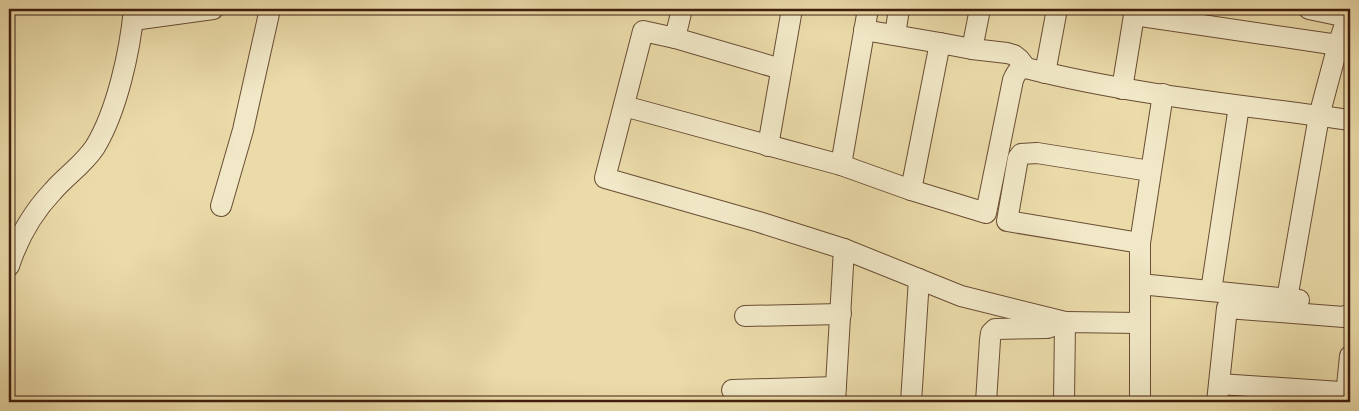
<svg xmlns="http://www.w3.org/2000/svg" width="1359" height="411" viewBox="0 0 1359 411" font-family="Alegreya,serif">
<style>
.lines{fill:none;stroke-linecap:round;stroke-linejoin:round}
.street-casing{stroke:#6a4d35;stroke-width:22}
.street{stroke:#f1e8c7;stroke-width:20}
</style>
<rect width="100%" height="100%" fill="#eadba9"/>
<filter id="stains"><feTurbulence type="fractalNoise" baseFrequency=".004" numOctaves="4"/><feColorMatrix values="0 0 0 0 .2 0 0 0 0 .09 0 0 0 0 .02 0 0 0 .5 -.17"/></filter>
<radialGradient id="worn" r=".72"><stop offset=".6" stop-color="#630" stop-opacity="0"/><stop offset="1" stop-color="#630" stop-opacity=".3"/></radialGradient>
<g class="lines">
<defs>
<g id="street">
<polyline points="682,9 675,38 643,31 605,178 759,222 844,249 961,296 1065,322 1064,402"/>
<polyline points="1309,9 1347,17"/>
<polyline points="1134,15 1338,45 1350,10"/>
<polyline points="133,20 213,9"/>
<polyline points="864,30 940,43"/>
<polyline points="895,35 899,9"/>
<polyline points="675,38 781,69"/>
<polyline points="972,49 980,9"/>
<polyline points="1045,73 1057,9"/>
<polyline points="1122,89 1135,9"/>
<path d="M624,106L841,165L911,190L986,213L1013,80C1016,73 1018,69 1026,68"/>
<polyline points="768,146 792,9"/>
<polyline points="841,165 868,9"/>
<path d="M911,190L940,43L972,49L1007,53L1014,55L1019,59L1026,68C1132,95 1242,105 1350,120"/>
<polyline points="221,206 243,130 270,9"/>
<polyline points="1140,243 1007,221 1018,158 1021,154 1037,153 1150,171"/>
<path d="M9,266C18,238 33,212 53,191C66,176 84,164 95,147C117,111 130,51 134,9"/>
<polyline points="1140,284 1299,300"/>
<polyline points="1211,291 1239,106"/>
<polyline points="1287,299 1319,116 1338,45"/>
<polyline points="745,316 841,314"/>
<polyline points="1219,384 1341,392 1346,390 1347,386 1350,356"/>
<polyline points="732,390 836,387"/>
<polyline points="835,402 844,249"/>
<polyline points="911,402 919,279"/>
<polyline points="986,402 990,340 991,333 995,329 1047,328 1065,322 1140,323"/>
<polyline points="1140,402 1140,243 1163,94"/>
<polyline points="1217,402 1227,308 1344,317 1350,314"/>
</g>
</defs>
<!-- street casing -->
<use href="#street" class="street-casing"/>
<!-- street -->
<use href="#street" class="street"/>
</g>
<!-- margin -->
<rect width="1359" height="411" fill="none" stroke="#eadba9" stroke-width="30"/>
<rect x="10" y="10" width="1339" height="391" fill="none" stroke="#401e0e" stroke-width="2.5"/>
<rect x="15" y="15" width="1329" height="381" fill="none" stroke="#401e0e"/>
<rect width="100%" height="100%" filter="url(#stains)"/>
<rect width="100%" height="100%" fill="url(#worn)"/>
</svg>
